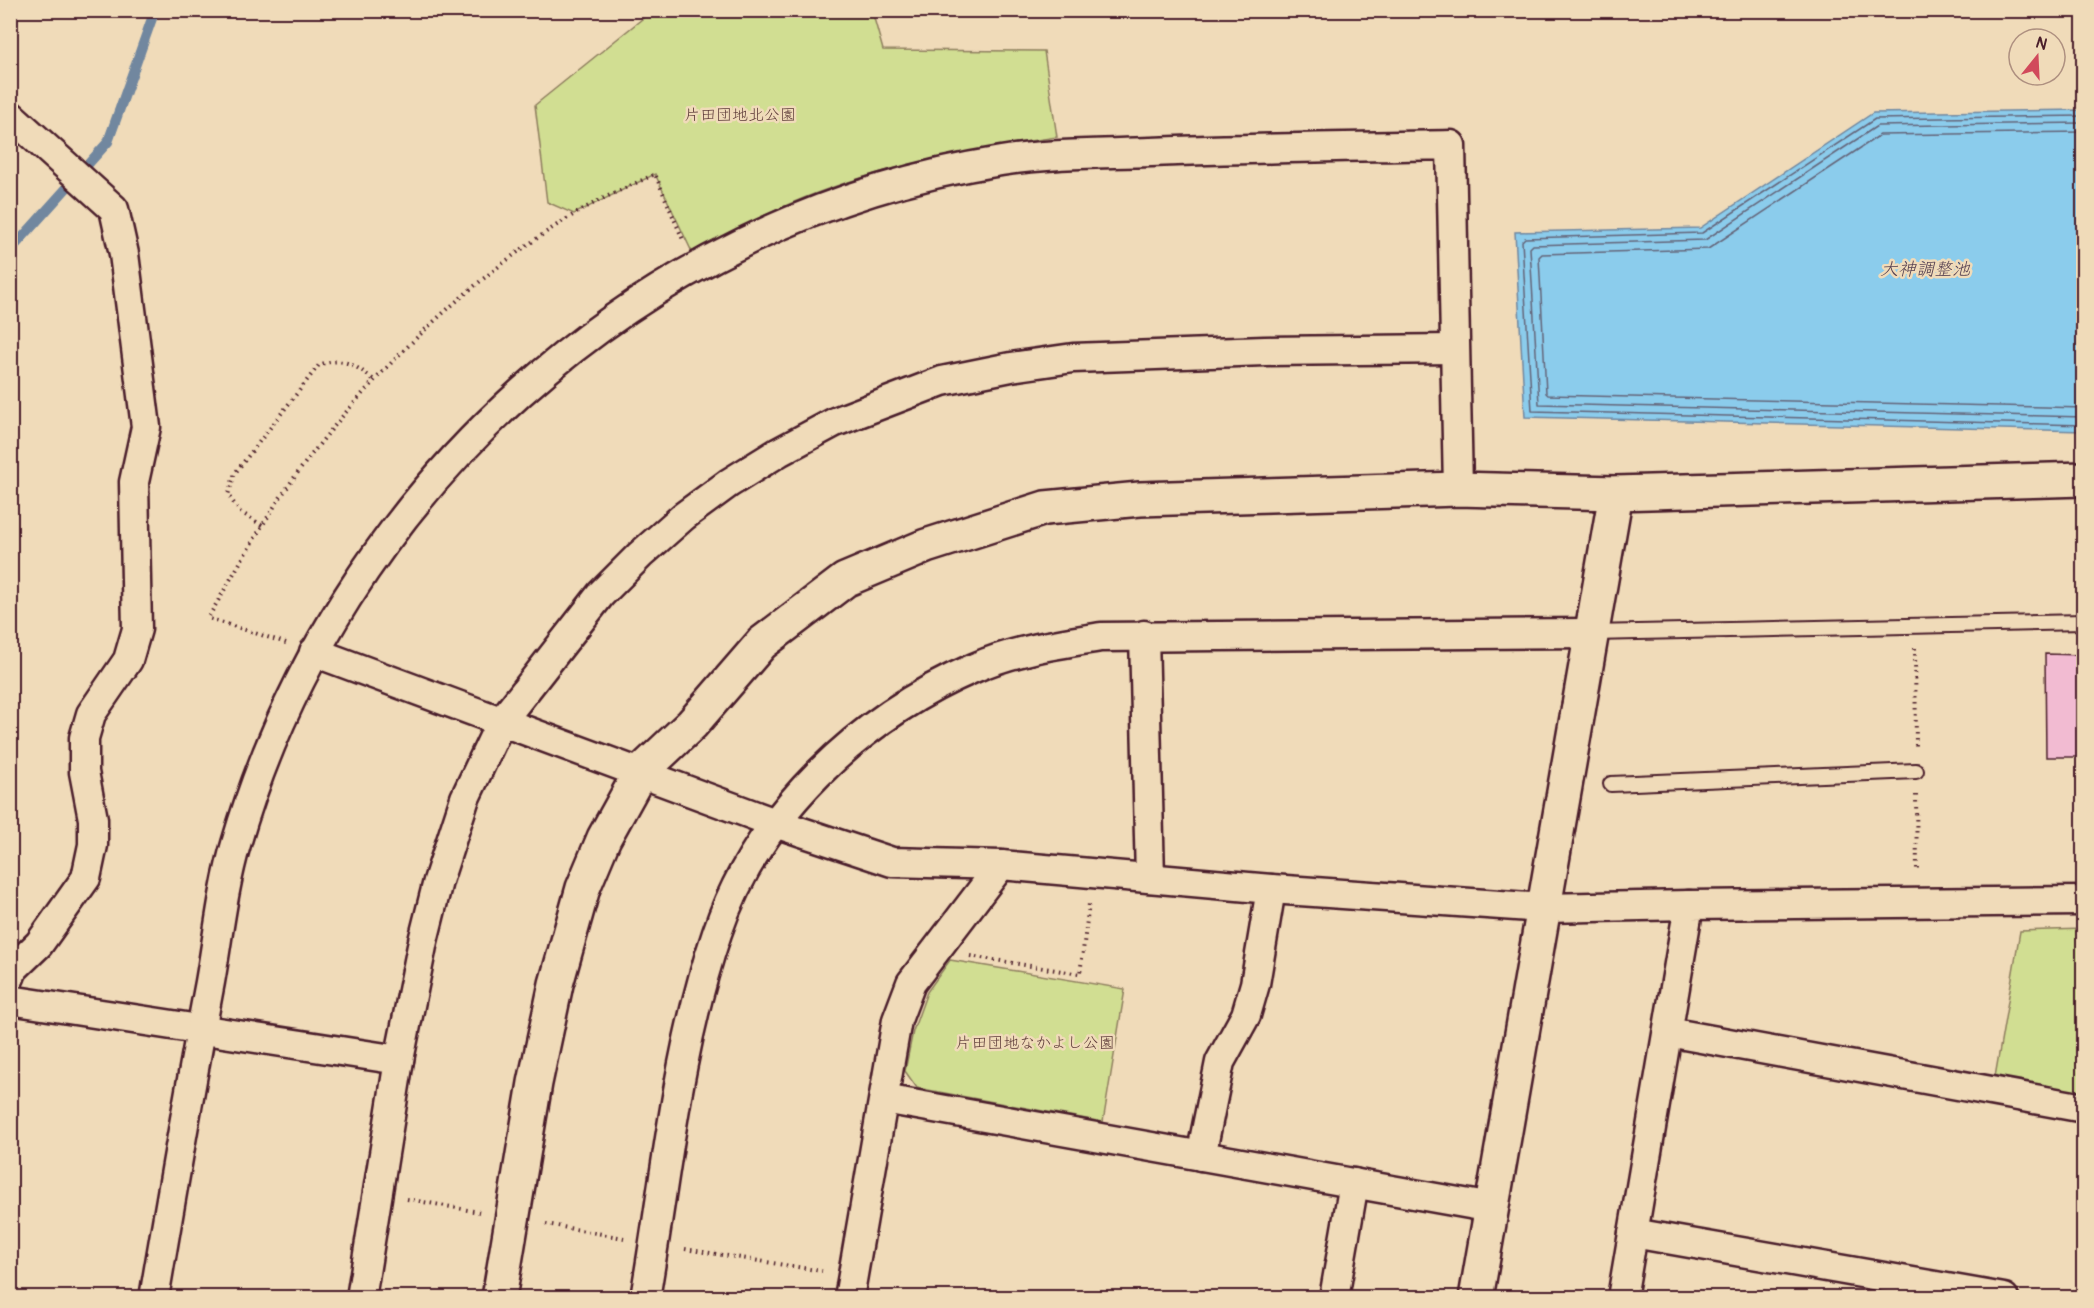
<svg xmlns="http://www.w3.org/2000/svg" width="2094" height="1308" viewBox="0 0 2094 1308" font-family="Pangolin,'Klee One',sans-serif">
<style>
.green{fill:#d1de92;stroke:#8e7e5e;stroke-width:1.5}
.water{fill:#8bccec;stroke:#71879f;stroke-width:1.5}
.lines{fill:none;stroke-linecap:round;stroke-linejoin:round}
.shore{stroke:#646478;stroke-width:1.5}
.stream{stroke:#71879f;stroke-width:10}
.building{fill:#f2bbd2;stroke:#4a1f2b;stroke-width:1.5}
.lane-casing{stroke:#4a1f2b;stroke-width:18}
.street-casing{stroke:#4a1f2b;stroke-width:33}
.secondary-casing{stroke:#4a1f2b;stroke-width:38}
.path{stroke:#4a1f2b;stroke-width:4;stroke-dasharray:1.5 4.5;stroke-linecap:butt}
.lane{stroke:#f0dbb9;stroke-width:14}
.street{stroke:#f0dbb9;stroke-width:28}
.secondary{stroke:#f0dbb9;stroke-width:33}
.labels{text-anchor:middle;stroke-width:5;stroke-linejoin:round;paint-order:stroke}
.park-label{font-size:16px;fill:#5e3c3a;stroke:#f0dbb9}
.water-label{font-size:18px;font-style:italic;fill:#574252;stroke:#f0dbb9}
</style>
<rect width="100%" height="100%" fill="#f0dbb9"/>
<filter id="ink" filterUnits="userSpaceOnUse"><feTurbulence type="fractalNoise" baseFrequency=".0167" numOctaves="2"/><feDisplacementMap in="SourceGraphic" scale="12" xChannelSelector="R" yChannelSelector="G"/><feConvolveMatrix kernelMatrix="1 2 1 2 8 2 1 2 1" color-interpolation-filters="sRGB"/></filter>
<g filter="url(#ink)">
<!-- green -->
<g class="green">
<path d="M652,11H872L883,50L1044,51L1057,137C972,149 884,166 804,198C766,213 729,234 692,252L655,174L574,214L547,202L535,105Z"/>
<polygon points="2083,929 2083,1093 1995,1077 2020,931"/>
<polygon points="950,960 1125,989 1103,1122 917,1088 905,1071 913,1031 927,992"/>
</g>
<!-- water -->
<polygon class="water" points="2083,110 2083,431 1525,417 1515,232 1700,228 1873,113"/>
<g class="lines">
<!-- shore -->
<g class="shore">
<polyline points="2084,116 1875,119 1702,233 1525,238 1522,241 1532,411 2084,425"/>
<polyline points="2084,123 1877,126 1705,240 1533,245 1530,248 1539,404 2084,417"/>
<polyline points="2084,132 1880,135 1708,249 1542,254 1539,257 1546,393 1548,395 2084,408"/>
</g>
<!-- stream -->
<polyline class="stream" points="10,251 108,142 155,10"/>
</g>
<!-- building -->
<polygon class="building" points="2045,654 2084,655 2084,757 2046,757"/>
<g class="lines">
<defs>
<g id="lane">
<polyline points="1592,633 2084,622"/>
<polyline points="1611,784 1916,771"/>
</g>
<g id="street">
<polyline points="10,115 114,209 124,254 146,427 134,482 137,629 128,660 91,714 84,738 84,772 93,819 93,845 86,878 39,944 13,969 10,977"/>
<polyline points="1144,635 1150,878"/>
<polyline points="314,652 775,823 892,862 1001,865"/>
<polyline points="10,1000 399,1060 361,1298"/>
<polyline points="1668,1032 2084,1108"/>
<polyline points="399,1060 423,941 438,881 465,798 501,722 601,594 640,555 684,516 729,483 779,452 835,422 942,381 1011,367 1073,358 1265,351 1454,349"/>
<polyline points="884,1099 1492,1208"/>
<polyline points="1201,1156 1220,1062 1246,1015 1255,984 1271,889"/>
<polyline points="1633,1233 2004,1298"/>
<path d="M154,1298C172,1192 190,1087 210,982C218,937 223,888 236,844C337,494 639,218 1001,161C1050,153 1101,154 1151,152C1251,148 1351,147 1451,145L1458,489"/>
<path d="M645,1298C666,1177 677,1050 717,933C757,814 860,717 974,668C1014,650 1058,644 1101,637L1592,633"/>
<polyline points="849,1298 897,1020 911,983 1001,865 1271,889 1544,908 1689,905"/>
<polyline points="1334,1298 1354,1183"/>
<polyline points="1622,1298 1689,905 2084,901"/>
</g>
<g id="secondary">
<polyline points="499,1298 535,1083 556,984 583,888 604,838 640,773 692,724 762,643 845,580 926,546 1045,508 1140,499 1458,489 1616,493 2084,479"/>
<polyline points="1476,1298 1616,493"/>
</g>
</defs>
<!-- lane casing -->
<use href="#lane" class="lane-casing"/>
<!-- street casing -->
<use href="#street" class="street-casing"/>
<!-- secondary casing -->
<use href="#secondary" class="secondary-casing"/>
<!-- path -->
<g class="path">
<path d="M262,525L240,512L228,495L235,473L319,365C343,356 355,365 374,380"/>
<path d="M286,643L208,618C238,567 266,515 302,467C371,374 474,275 573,215C599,199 628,187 655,174L684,242"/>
<polyline points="1915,648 1916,748"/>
<polyline points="1916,795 1917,871"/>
<polyline points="970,956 1080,974 1089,904"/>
<polyline points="407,1199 479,1212"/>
<polyline points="546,1224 624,1238"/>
<polyline points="685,1249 822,1271"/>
</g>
<!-- lane -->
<use href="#lane" class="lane"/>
<!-- street -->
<use href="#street" class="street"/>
<!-- secondary -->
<use href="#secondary" class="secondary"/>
</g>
</g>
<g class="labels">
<!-- park labels -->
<g class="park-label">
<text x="740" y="120">片田団地北公園</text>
<text x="1035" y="1048">片田団地なかよし公園</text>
</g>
<!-- water labels -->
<g class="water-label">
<text x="1925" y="275">大神調整池</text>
</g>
</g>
<!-- margin -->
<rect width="2094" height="1308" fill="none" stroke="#f0dbb9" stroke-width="36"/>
<rect x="18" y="18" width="2058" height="1272" fill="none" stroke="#4a1f2b" stroke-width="2" filter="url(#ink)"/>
<!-- north arrow -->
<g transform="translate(2037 57) rotate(18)"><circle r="28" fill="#f0dbb9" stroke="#ae9080" stroke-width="1.5"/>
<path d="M0-4.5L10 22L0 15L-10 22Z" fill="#d1495b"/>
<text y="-9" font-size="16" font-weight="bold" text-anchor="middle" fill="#4a1f2b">N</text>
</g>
</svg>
